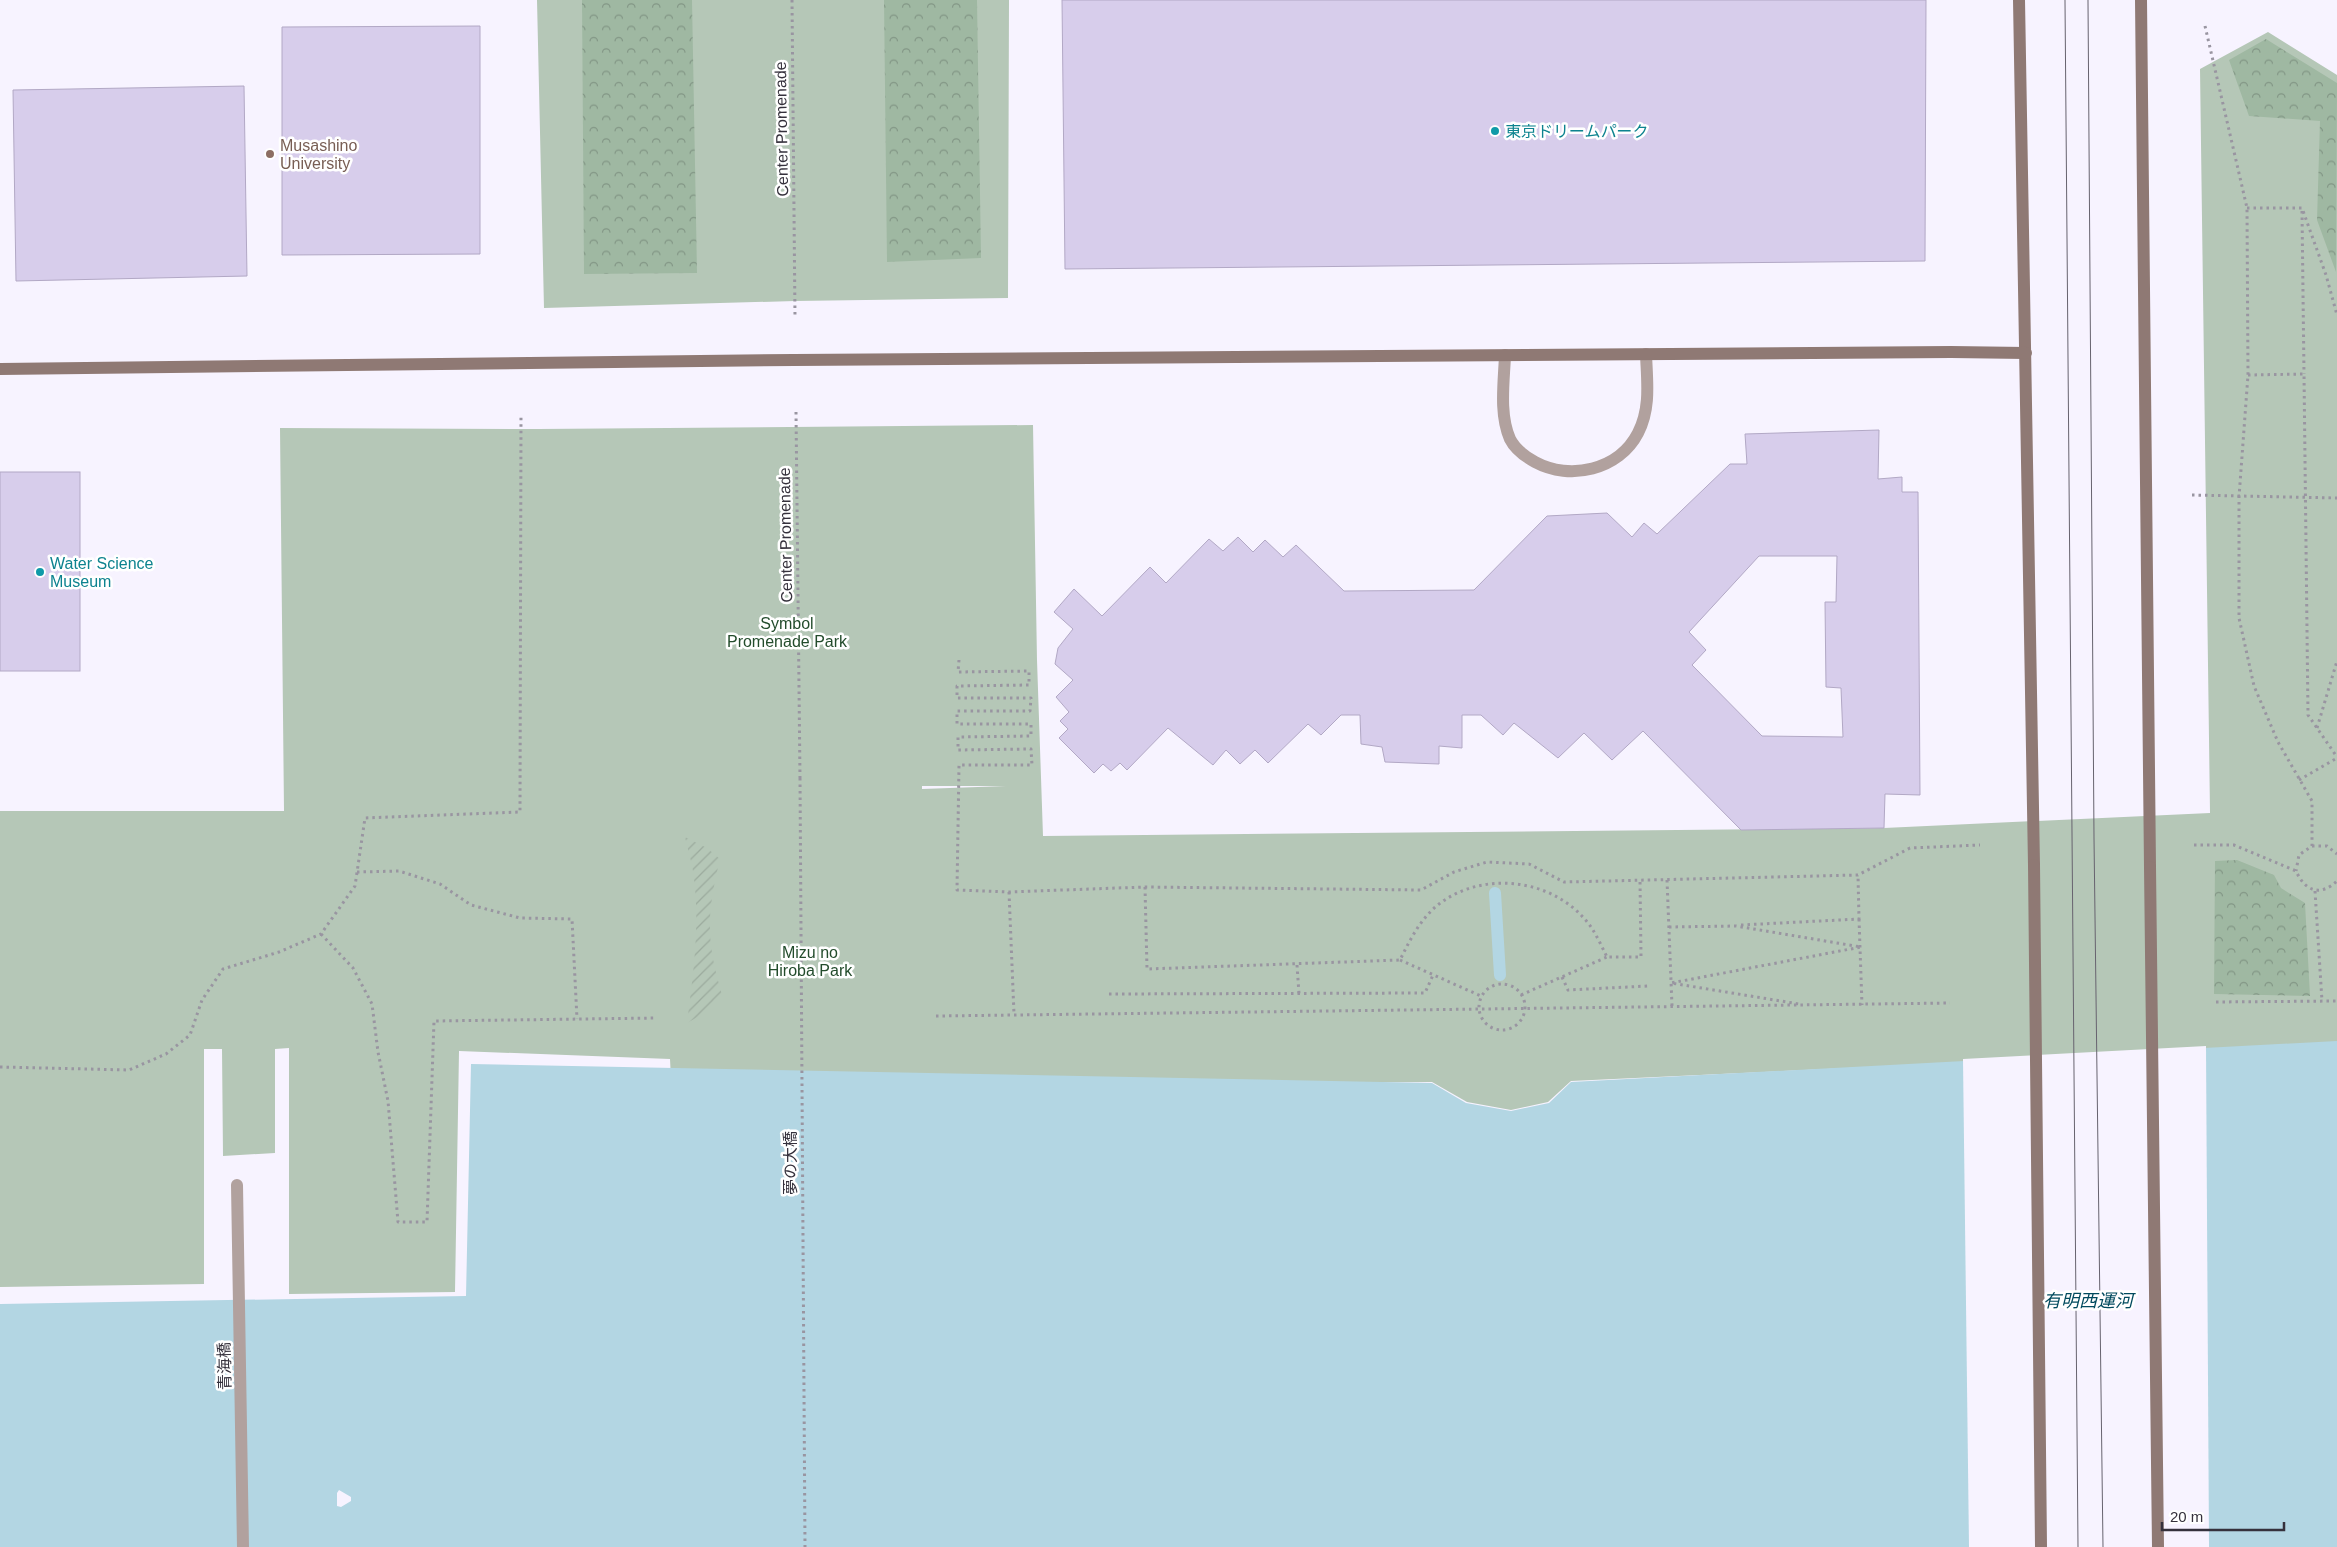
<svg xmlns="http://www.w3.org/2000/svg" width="2337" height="1547" viewBox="0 0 2337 1547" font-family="Arial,'Noto Sans JP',sans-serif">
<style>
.green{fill:#b5c7b7;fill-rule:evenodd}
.forest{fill:url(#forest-crowns)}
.garden{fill:url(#garden-furrows)}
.water{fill:#b3d6e3;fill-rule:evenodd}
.pier{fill:#f7f3ff}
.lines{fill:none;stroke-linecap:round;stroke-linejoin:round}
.stream{stroke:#b3d6e3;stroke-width:12}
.building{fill:#d7cdeb;stroke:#b2a8c5;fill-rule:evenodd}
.path{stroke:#9995a1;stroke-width:3;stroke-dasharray:2.5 4;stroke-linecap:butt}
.lane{stroke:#b1a19e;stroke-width:12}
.street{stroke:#b1a19e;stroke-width:12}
.secondary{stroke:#8f7974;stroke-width:12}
.tram{stroke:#67636f;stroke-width:1}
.path-bridge{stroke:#9995a1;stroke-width:3;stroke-dasharray:2.5 4;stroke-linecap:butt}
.secondary-bridge{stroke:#8f7974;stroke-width:12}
.culture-dot{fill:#0f9aa8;stroke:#fff;stroke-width:2}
.education-dot{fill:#8d6e63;stroke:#fff;stroke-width:2}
.labels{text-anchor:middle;stroke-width:5;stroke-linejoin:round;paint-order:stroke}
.street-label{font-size:16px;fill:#35313c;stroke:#fff}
.culture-label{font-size:16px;fill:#0d838f;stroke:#fff;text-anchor:start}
.education-label{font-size:16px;fill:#785e54;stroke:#fff;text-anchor:start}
.park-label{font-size:16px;fill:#234c2c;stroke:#fff}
.water-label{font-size:18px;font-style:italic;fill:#014a5e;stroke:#fff}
</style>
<defs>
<pattern id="forest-crowns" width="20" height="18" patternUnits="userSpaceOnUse" patternTransform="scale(1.25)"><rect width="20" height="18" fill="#9fb8a2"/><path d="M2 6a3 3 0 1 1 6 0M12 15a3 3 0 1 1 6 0" fill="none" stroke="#829685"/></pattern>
<pattern id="garden-furrows" width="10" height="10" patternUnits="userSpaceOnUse" patternTransform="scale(1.25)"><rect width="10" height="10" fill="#b5c7b7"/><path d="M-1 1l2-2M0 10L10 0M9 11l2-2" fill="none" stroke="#9cab9e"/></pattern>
</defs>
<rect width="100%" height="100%" fill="#f7f3ff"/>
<!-- green -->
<g class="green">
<polygon points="537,0 1009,0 1008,298 795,301 544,308"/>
<path d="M2268,32L2337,75V1042L2210,1051L1571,1081L1548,1102L1511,1110L1467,1102L1432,1082L927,1084L685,1353L670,1059L459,1051L455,1292L289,1294V1048L275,1049V1153L223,1156L222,1049H204V1284L0,1287V811H284L280,428L538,429L1033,425L1037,660L1043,836L1884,828L2210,813L2200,69ZM922,786H1006L922,789Z"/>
</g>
<!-- forest -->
<g class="forest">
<polygon points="582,0 692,0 697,273 584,274"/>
<polygon points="884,0 977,0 981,258 887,262"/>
<polygon points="2266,39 2337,83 2336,272 2317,220 2320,121 2249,116 2229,60"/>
<polygon points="2237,860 2274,875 2281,888 2305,903 2310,996 2214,994 2215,861"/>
</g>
<!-- garden -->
<path class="garden" d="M685,837L707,848L720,859C706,916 706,942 723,998L710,1010L687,1023C693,976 700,926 694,879C693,865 688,851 685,837Z"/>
<!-- water -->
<path class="water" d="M2337,1041V1547H0V1304L466,1296L471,1064L1432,1083L1466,1103L1511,1111L1549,1103L1571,1082ZM339,1490L351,1497V1501L341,1507L337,1506V1493Z"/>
<!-- pier -->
<polygon class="pier" points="2206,1046 2209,1547 1969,1547 1963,1059"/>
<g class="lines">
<!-- stream -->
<polyline class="stream" points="1495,893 1500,975"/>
</g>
<!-- building -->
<g class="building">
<polygon points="1062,0 1926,0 1925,261 1065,269"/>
<polygon points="480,26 480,254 282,255 282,27"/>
<polygon points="244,86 247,276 16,281 13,90"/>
<path d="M1879,430L1878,479L1902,477V492H1918L1920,795L1885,794L1884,828L1741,830L1643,731L1612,760L1584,733L1558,758L1514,723L1503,735L1481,715H1462V748L1439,746V764L1385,762L1382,747L1361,744L1360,715H1341L1321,735L1308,724L1268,763L1255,750L1240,764L1226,750L1213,765L1168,728L1127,770L1120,763L1111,771L1103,764L1094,773L1059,738L1068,729L1060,721L1069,712L1056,697L1073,680L1055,664L1058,648L1073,629L1054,612L1074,589L1102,616L1150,567L1166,583L1209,539L1223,551L1238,537L1253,552L1265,540L1283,557L1296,545L1344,591L1474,590L1547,516L1607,513L1632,537L1644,523L1657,534L1730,464H1747L1745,434ZM1759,556H1837L1836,602H1825L1826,687L1841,688L1843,737L1762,736L1692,665L1706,650L1689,632Z"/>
<rect x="0" y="472" width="80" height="199"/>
</g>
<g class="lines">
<!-- path -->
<g class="path">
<polyline points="792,0 795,317"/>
<polyline points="2205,26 2247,208 2248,375 2239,497 2239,618 2254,686 2278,742 2312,801 2312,846 2299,855 2296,871"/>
<polyline points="2247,208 2302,208 2326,275 2337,315"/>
<polyline points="2302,211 2304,374"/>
<polyline points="2248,375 2304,374 2308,715 2337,757"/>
<polyline points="796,412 800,778"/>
<polyline points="2192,495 2337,498"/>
<polyline points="959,660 958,672 1029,671 1029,685 957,686 957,698 1031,698 1030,711 957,711 957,724 1031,724 1031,736 958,737 958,750 1031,749 1032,765 959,765 957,890 1009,892 1145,887 1421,890 1454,872 1487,862 1529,864 1564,882 1858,875 1910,848 1980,845"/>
<polyline points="2317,728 2337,661"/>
<polyline points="2299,780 2337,758"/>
<path d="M2194,845H2234L2296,871C2305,891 2320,897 2337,881"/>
<polyline points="2312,846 2327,846 2337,854"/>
<polyline points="357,872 399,871 440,884 471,905 520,918 572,919 577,1019"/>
<polyline points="1667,880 1672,1006"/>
<path d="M1145,887L1147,969L1400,960C1410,940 1420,919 1439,904C1485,869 1557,879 1591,927C1597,936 1602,947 1607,957H1641L1640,880"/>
<polyline points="2315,891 2322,1001"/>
<polyline points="1009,892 1014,1014"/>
<polyline points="1859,919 1862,1005"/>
<polyline points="1741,925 1859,919 1858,875"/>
<polyline points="1669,927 1736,926 1861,947 1671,983 1799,1004"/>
<polyline points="321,934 353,968 372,1004 378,1052 388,1101 398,1222 427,1222 434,1021 657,1018"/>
<polyline points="1400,960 1481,996"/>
<polyline points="1297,965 1299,994"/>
<polyline points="1562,977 1568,990 1648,986"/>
<circle cx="1502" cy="1007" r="23"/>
<polyline points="1109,994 1425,993 1433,975"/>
<polyline points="1521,995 1607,957"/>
<polyline points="2216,1002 2337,1001"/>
<polyline points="936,1016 1950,1003"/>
<polyline points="0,1067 129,1070 166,1054 190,1035 202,1000 223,969 279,952 321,934 355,886 365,818 520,812 521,414"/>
</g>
<!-- lane -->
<path class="lane" d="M1505,355C1504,382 1499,414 1510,439C1515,449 1526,457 1535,462C1570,481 1619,470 1638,433C1651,408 1647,381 1646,354"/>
<!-- street -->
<polyline class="street" points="237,1185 243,1547"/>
<!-- secondary -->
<g class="secondary">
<polyline points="2019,0 2034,865"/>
<polyline points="2141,0 2150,867"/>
<polyline points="0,369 794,360 1951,352 2026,353"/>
</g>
<!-- tram -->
<g class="tram">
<polyline points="2065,0 2078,1547"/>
<polyline points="2088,0 2094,838 2103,1547"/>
</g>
<!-- path-bridge -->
<polyline class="path-bridge" points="800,778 805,1547"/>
<!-- secondary-bridge -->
<g class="secondary-bridge">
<polyline points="2034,865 2041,1547"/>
<polyline points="2150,867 2158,1547"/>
</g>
</g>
<!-- markers -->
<g class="culture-dot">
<circle cx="1495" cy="131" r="5"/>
<circle cx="40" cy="572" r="5"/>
</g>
<circle class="education-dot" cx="270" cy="154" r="5"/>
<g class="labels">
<!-- street labels -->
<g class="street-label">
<text transform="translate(781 129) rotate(-91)" y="6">Center Promenade</text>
<text transform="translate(785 535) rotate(-91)" y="6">Center Promenade</text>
<text transform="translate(790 1163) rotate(-90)" y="6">夢の大橋</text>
<text transform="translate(224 1366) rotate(-91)" y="6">青海橋</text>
</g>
<!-- culture labels -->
<g class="culture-label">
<text x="1505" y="137">東京ドリームパーク</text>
<text x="50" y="569">Water Science<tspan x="50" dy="18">Museum</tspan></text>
</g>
<!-- education labels -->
<g class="education-label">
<text x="280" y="151">Musashino<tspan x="280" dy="18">University</tspan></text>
</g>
<!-- park labels -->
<g class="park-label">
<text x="787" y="629">Symbol<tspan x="787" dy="18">Promenade Park</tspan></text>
<text x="810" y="958">Mizu no<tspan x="810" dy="18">Hiroba Park</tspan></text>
</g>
<!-- water labels -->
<g class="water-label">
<text x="2088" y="1307">有明西運河</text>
</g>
</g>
<!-- scale -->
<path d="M2162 1522v8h122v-8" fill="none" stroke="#35313c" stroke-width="2.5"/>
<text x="2170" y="1522" font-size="15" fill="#35313c" stroke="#ffffff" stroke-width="4" paint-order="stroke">20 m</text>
</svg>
